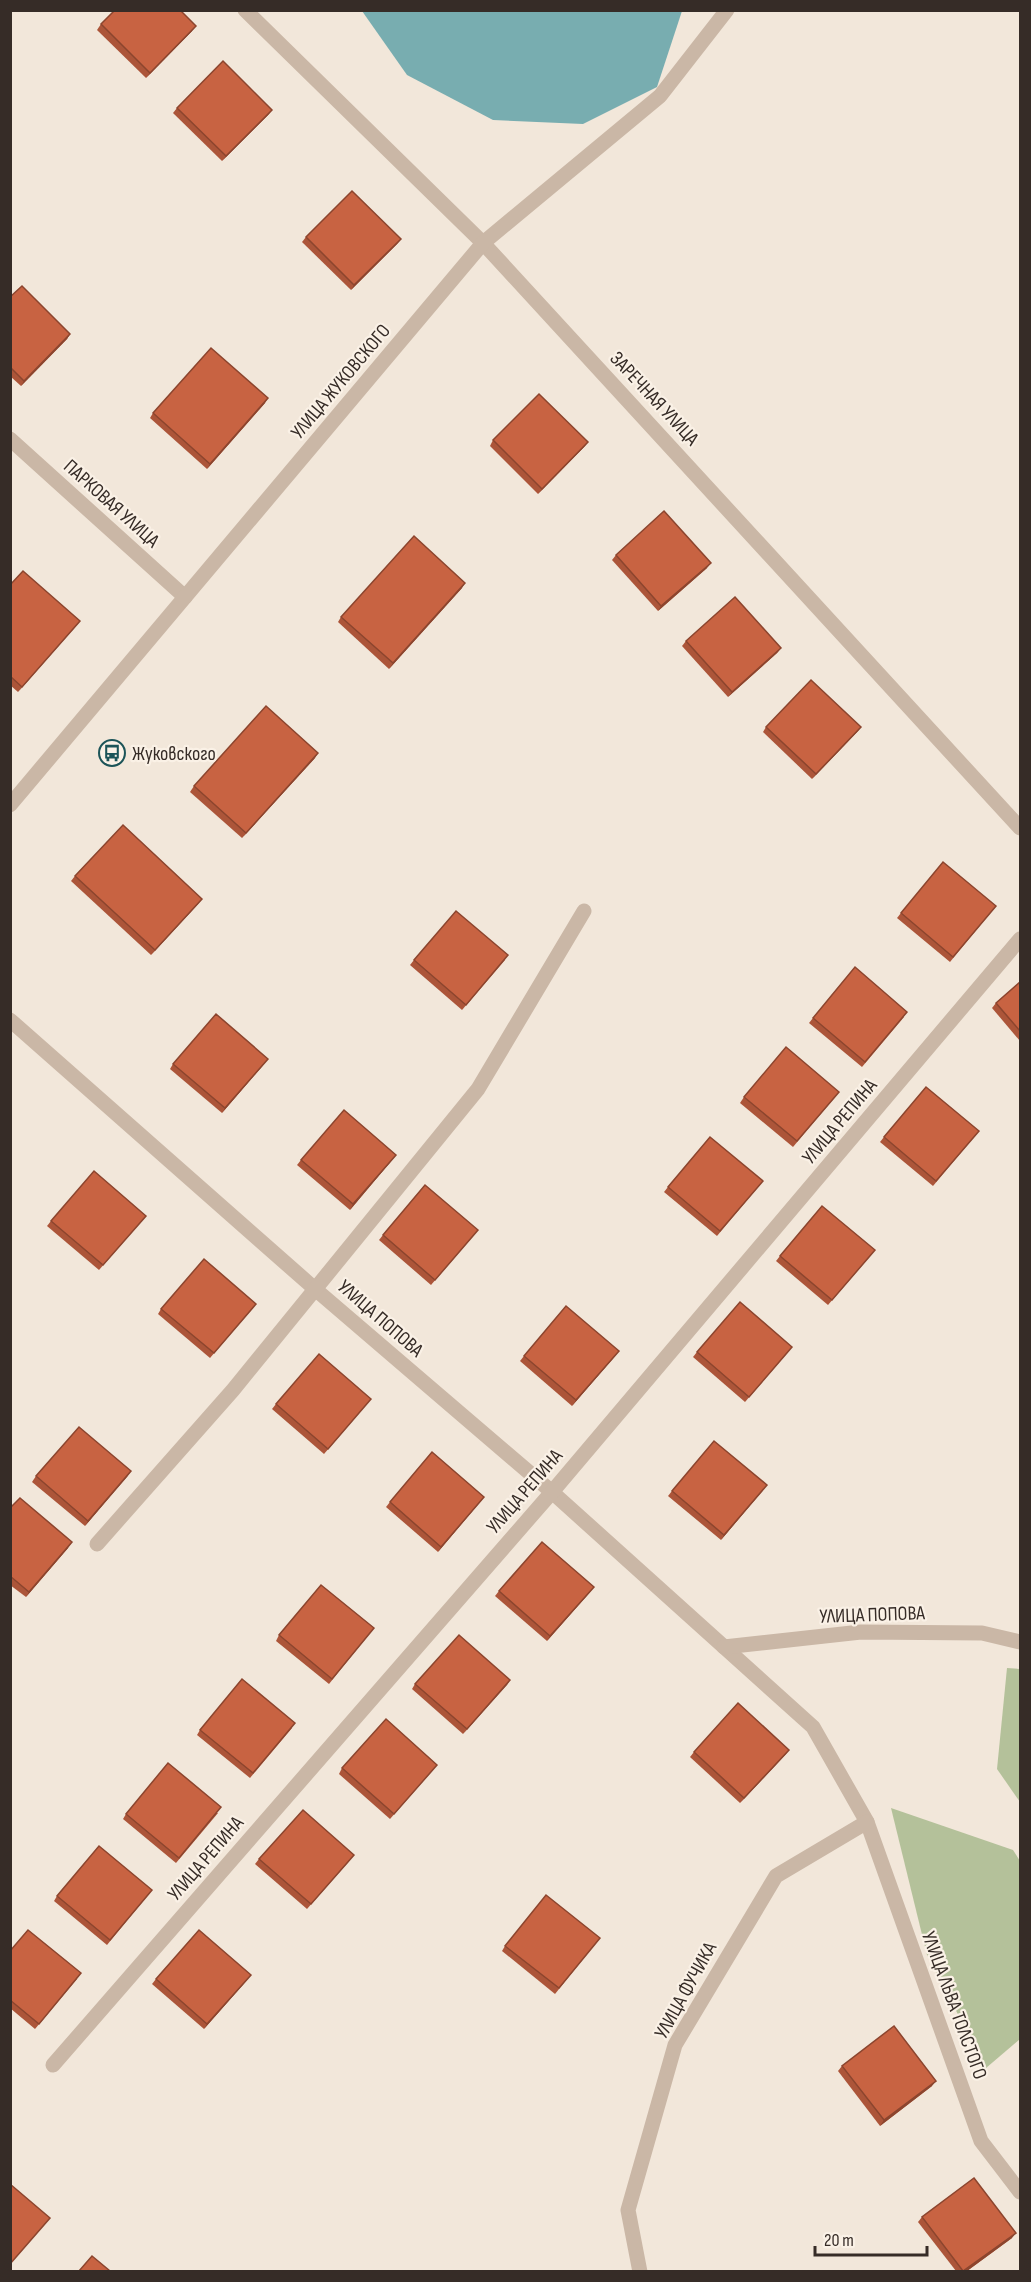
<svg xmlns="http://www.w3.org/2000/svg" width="1031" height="2282" viewBox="0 0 1031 2282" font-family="'Sofia Sans Condensed',sans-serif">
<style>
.green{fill:#b4c19a}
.water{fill:#78adb0}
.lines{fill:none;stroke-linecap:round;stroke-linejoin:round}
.minor{stroke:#cab7a6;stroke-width:15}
.wall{fill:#ac5539}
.shaded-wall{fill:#8c452e}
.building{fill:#c86342;stroke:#8c452e;stroke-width:1.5}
.labels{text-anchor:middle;stroke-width:4.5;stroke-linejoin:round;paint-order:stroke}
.street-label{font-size:20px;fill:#362c27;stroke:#faf1e6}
.poi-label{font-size:20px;fill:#362c27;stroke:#faf1e6;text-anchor:start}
</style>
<rect width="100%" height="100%" fill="#f2e7da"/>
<!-- green -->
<g class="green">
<polygon points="1007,1668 1020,1669 1020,1802 997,1769"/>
<polygon points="891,1808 1013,1850 1020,1861 1020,2039 986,2068 927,1955"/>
</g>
<!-- water -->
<polygon class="water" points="362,11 682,11 657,87 583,124 493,120 407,75"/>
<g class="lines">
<!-- minor -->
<g class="minor">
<polyline points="245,10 483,243 1020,828"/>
<polyline points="10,439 185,597"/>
<polyline points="10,805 483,243 660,96 727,10"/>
<polyline points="10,1020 315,1289 552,1492 813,1727 867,1822 981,2141 1020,2192"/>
<polyline points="97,1544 233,1390 478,1089 584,911"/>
<polyline points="724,1647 861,1632 982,1633 1020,1642"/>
<polyline points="53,2065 552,1492 1020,939"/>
<polyline points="640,2272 628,2210 675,2045 776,1876 867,1822"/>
</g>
</g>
<!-- wall -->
<g class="wall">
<polygon points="101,24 192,31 146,78 97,30"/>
<polygon points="177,108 272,110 268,115 222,161 173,113"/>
<polygon points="306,237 401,239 397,244 351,290 302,242"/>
<polygon points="10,297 70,334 67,339 21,386 10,376"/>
<polygon points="265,403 207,469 150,418 153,413"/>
<polygon points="493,440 588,442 584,447 538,494 490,446"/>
<polygon points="616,555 707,568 658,611 612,560"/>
<polygon points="10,585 80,621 18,692 10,685"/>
<polygon points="462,588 389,669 338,622 341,617"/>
<polygon points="686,641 781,648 777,653 728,697 682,646"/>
<polygon points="766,727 861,727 857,732 812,779 763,732"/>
<polygon points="315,758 242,838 190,792 194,786"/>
<polygon points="75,876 198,904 151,955 71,881"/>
<polygon points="996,906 950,962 897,918 901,913"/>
<polygon points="414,960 505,960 462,1010 410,965"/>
<polygon points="1020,982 1020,1041 992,1008 996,1003"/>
<polygon points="904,1017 862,1067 809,1023 813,1018"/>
<polygon points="173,1064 264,1064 222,1113 170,1069"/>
<polygon points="744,1097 835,1097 793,1147 740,1103"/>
<polygon points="979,1131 933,1186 880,1142 884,1137"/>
<polygon points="301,1160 392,1160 350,1210 297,1165"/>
<polygon points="763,1181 717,1236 664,1192 668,1187"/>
<polygon points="146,1216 99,1270 47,1226 51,1221"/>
<polygon points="383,1235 474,1235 431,1285 379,1240"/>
<polygon points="871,1255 828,1305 776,1261 780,1256"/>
<polygon points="161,1309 252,1309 210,1358 158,1314"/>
<polygon points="697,1352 788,1352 745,1402 693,1357"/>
<polygon points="524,1356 615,1356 572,1406 520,1361"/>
<polygon points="371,1399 324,1454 272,1409 276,1404"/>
<polygon points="131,1471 85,1526 32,1482 36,1476"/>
<polygon points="763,1490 721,1540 668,1496 672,1491"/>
<polygon points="484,1497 438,1552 386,1507 390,1502"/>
<polygon points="10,1508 68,1548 26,1597 10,1585"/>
<polygon points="499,1591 590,1592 547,1641 495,1596"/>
<polygon points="374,1628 329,1684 276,1641 279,1635"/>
<polygon points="510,1680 463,1734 412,1689 415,1684"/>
<polygon points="292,1728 250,1778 197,1735 200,1730"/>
<polygon points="789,1750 785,1755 740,1803 690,1757 694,1752"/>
<polygon points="342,1768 433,1770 390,1819 339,1774"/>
<polygon points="218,1813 176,1863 123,1819 126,1814"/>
<polygon points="259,1859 350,1860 307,1909 255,1864"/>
<polygon points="152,1890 107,1945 54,1901 57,1896"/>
<polygon points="600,1938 555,1994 502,1951 505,1946"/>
<polygon points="10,1951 77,1979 35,2029 10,2008"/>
<polygon points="156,1979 247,1980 204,2029 152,1984"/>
<polygon points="842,2066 932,2086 880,2126 838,2071"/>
<polygon points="922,2217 1012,2238 967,2271 956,2271 918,2222"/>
</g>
<!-- shaded-wall -->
<g class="shaded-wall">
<polygon points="196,26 192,31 146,78 150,73"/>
<polygon points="272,110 268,115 222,161 226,156"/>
<polygon points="401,239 397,244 351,290 354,285"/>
<polygon points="70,334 67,339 21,386 24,381"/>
<polygon points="268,398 265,403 207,469 210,464"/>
<polygon points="588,442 584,447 538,494 542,489"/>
<polygon points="711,563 707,568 658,611 661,606"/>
<polygon points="465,583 462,588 389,669 393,663"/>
<polygon points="80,621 76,626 18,692 22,687"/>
<polygon points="781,648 777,653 728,697 732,692"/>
<polygon points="861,727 857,732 812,779 816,774"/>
<polygon points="318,753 315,758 242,838 246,833"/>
<polygon points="202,899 198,904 151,955 155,950"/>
<polygon points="268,1059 264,1064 222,1113 225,1108"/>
<polygon points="396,1155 392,1160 350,1210 353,1204"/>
<polygon points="619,1351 615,1356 572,1406 576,1400"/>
<polygon points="131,1471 127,1477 85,1526 88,1521"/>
<polygon points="767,1485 763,1490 721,1540 724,1535"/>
<polygon points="484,1497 480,1502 438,1552 441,1547"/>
<polygon points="72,1542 68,1548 26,1597 29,1592"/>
<polygon points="594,1587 590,1592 547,1641 550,1636"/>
<polygon points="510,1680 507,1685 463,1734 467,1729"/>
<polygon points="789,1750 785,1755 740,1803 744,1798"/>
<polygon points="251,1975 247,1980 204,2029 207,2024"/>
<polygon points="936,2081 932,2086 880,2126 884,2120"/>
<polygon points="1016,2233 1012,2238 967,2271 964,2271"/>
</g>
<!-- building -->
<g class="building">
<polygon points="115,10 180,10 196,26 150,73 101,24"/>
<polygon points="223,61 272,110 226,156 177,108"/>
<polygon points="352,191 401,239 354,285 306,237"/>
<polygon points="22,286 70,334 24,381 10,367 10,297"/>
<polygon points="211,348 268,398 210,464 153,413"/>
<polygon points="539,394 588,442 542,489 493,440"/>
<polygon points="664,511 711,563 661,606 616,555"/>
<polygon points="414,536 465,583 393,663 341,617"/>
<polygon points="23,571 80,621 22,687 10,676 10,585"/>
<polygon points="735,597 781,648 732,692 686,641"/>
<polygon points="811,680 861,727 816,774 766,727"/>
<polygon points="266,706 318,753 246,833 194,786"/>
<polygon points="123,825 202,899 155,950 75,876"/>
<polygon points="943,862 996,906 953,957 901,913"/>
<polygon points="456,911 508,955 466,1005 414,960"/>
<polygon points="855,967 907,1012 865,1062 813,1018"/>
<polygon points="1020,982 1020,1031 996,1003"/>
<polygon points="216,1014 268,1059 225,1108 173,1064"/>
<polygon points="786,1047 839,1092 797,1141 744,1097"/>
<polygon points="926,1087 979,1131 936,1181 884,1137"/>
<polygon points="344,1110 396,1155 353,1204 301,1160"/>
<polygon points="710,1137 763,1181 720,1231 668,1187"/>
<polygon points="94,1171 146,1216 103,1265 51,1221"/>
<polygon points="425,1185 478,1230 435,1280 383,1235"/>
<polygon points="822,1206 875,1250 832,1300 780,1256"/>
<polygon points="204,1259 256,1304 214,1353 161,1309"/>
<polygon points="740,1302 792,1347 749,1397 697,1352"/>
<polygon points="566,1306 619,1351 576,1400 524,1356"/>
<polygon points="319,1354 371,1399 328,1449 276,1404"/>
<polygon points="79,1427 131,1471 88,1521 36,1476"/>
<polygon points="714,1441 767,1485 724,1535 672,1491"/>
<polygon points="432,1452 484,1497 441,1547 390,1502"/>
<polygon points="20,1498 72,1542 29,1592 10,1576 10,1508"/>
<polygon points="542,1542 594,1587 550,1636 499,1591"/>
<polygon points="321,1585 374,1628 332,1679 279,1635"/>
<polygon points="459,1635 510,1680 467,1729 415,1684"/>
<polygon points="242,1679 295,1723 253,1773 200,1730"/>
<polygon points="738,1703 789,1750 744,1798 694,1752"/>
<polygon points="386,1719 437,1765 394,1814 342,1768"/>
<polygon points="168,1763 221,1807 179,1858 126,1814"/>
<polygon points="303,1810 354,1855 311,1904 259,1859"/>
<polygon points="99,1846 152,1890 110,1940 57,1896"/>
<polygon points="546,1895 600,1938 559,1988 505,1946"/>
<polygon points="28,1930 81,1973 39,2024 10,2000 10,1951"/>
<polygon points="199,1930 251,1975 207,2024 156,1979"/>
<polygon points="894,2026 936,2081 884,2120 842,2066"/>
<polygon points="974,2178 1016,2233 963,2271 922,2217"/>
<polygon points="10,2184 50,2218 10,2264"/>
<polygon points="92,2256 110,2271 79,2271"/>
</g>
<!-- icons -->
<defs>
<symbol id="bus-ring" viewBox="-11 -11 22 22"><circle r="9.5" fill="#faf1e6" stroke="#1c5458" stroke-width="1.5"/><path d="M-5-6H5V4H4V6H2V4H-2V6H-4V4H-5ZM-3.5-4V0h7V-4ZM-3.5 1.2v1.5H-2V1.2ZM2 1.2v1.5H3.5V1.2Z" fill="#1c5458"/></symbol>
</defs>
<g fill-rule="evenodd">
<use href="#bus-ring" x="97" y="738" width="30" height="30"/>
</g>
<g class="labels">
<!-- street labels -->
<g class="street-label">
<text transform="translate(340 381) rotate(-50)" y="7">УЛИЦА ЖУКОВСКОГО</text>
<text transform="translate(655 398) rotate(47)" y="7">ЗАРЕЧНАЯ УЛИЦА</text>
<text transform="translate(112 503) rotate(42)" y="7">ПАРКОВАЯ УЛИЦА</text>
<text transform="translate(839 1121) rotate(-50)" y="7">УЛИЦА РЕПИНА</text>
<text transform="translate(381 1318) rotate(41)" y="7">УЛИЦА ПОПОВА</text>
<text transform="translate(524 1491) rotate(-49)" y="7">УЛИЦА РЕПИНА</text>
<text transform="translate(872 1614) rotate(-2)" y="7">УЛИЦА ПОПОВА</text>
<text transform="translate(205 1858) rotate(-49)" y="7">УЛИЦА РЕПИНА</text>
<text transform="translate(685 1990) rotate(-61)" y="7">УЛИЦА ФУЧИКА</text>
<text transform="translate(955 2005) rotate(70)" y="7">УЛИЦА ЛЬВА ТОЛСТОГО</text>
</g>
<!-- poi labels -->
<g class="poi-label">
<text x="132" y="760">Жуковского</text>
</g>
</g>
<!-- border -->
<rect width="1031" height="2282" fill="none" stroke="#362c27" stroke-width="24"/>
<!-- scale -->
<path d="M815 2246v9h112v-9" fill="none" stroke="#362c27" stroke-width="3"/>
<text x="824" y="2246" font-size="18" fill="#362c27" stroke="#faf1e6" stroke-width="4.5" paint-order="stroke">20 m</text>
</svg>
